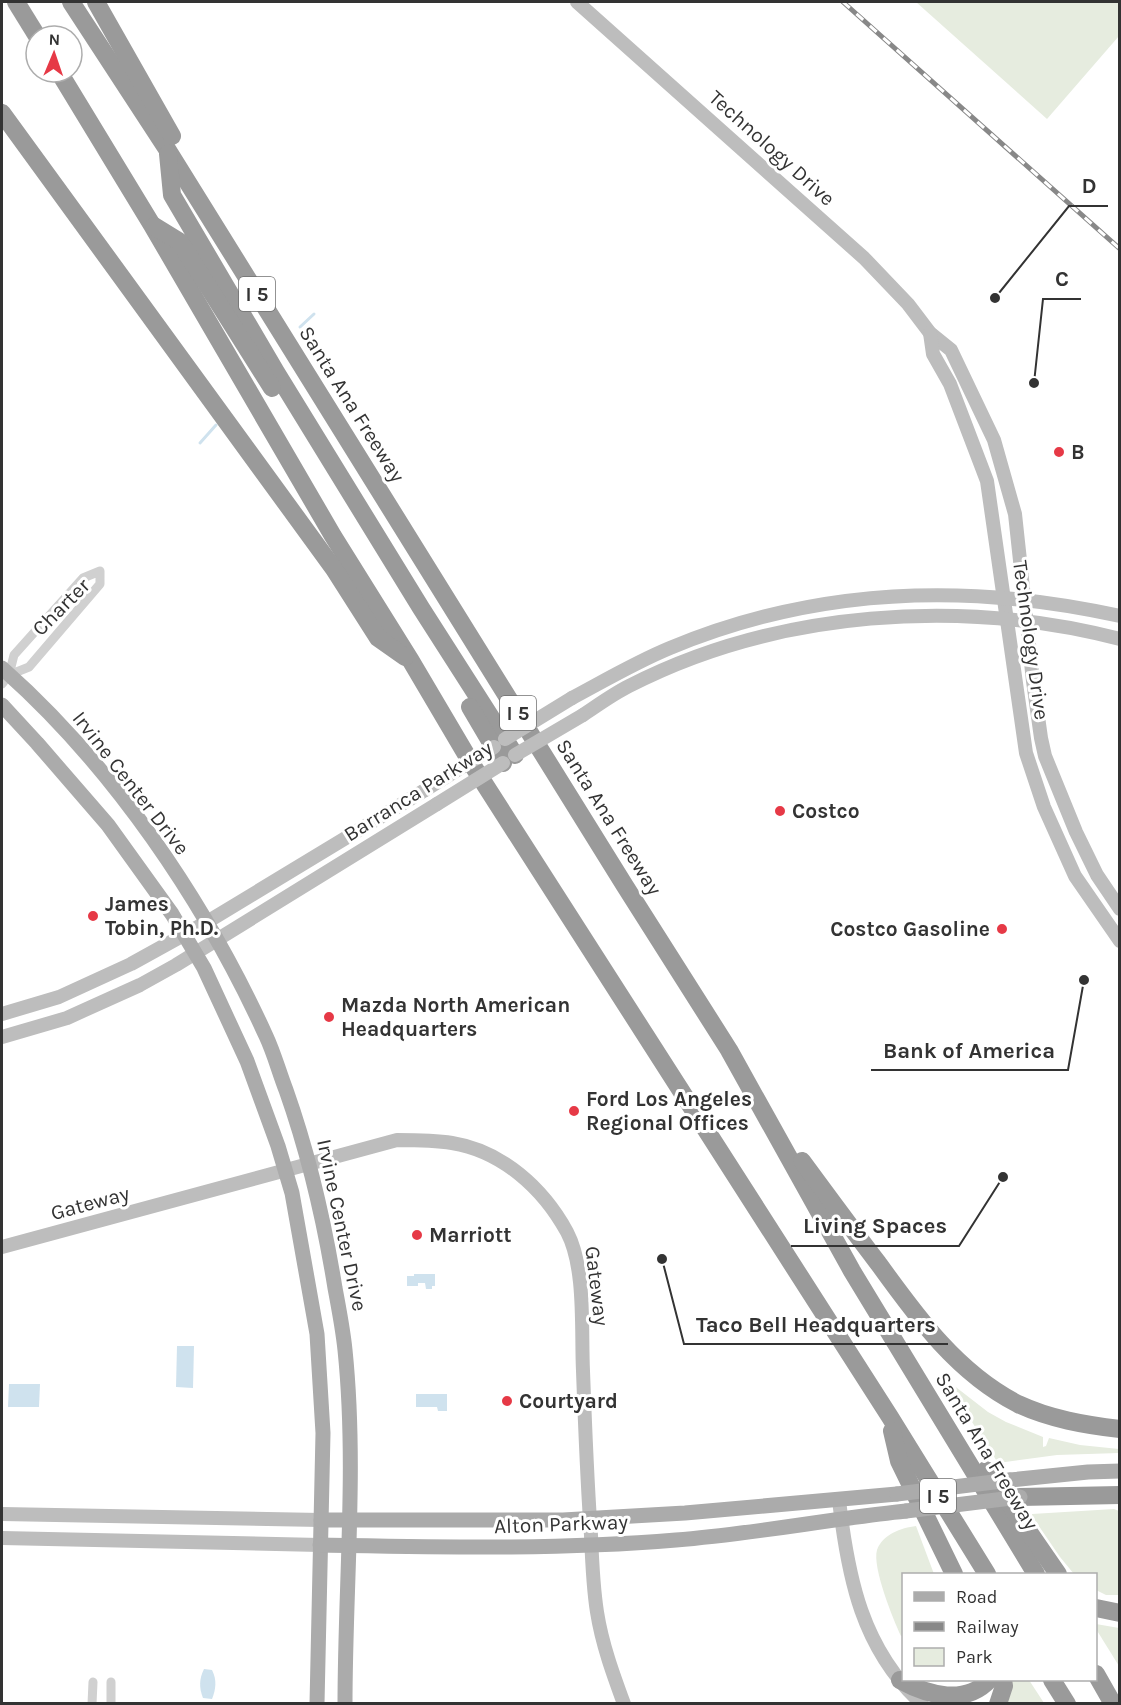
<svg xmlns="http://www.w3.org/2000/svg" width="1121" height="1705" viewBox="0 0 1121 1705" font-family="Karla,sans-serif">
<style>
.green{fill:#e6ecdf}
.water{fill:#cfe2ee}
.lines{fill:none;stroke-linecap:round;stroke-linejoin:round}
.stream{stroke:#cfe2ee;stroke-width:3}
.street{stroke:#d0d0d0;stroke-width:9}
.secondary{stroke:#bdbdbd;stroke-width:14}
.primary{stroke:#ababab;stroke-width:15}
.highway{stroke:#9a9a9a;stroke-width:18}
.rail-casing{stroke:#888;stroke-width:5}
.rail{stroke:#fff;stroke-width:3;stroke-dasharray:9;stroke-linecap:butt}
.secondary-bridge{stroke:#bdbdbd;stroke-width:14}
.primary-bridge{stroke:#ababab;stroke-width:15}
.poi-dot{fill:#e63946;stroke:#fff;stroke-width:2}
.labels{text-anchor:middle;stroke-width:6;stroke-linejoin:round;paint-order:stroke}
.shield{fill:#fff;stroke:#707070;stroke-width:1.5}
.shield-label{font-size:20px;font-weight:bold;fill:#333}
.street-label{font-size:21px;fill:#333;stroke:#fff}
.poi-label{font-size:21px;font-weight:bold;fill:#333;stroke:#fff;text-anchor:start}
.leader{fill:none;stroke:#333;stroke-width:2}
.callout-dot{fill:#333;stroke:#fff;stroke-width:2}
.callout-label{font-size:22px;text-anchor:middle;font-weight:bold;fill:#333;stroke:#fff;stroke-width:6;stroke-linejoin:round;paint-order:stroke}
</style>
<rect width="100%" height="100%" fill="#fff"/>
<!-- green -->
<g class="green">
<polygon points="916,2 1119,2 1119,36 1047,119"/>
<polygon points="948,1381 988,1412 1006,1422 1043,1437 1043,1447 1046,1446 1049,1438 1080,1445 1119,1449 1119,1453 1057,1455 998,1463 948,1384"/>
<polygon points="1114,1509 1119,1511 1119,1595 1106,1595 1096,1590 1096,1574 1074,1574 1060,1557 1032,1516 1032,1514"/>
<path d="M916,1526L934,1574H904V1635L901,1636C893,1619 872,1567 877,1550C883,1534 901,1528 916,1526Z"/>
<polygon points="1096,1624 1119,1628 1119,1666 1096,1629"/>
<polygon points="1012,1680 1029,1680 1044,1703 1006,1704"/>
</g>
<!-- water -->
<g class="water">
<polygon points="414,1274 435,1274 435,1286 432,1286 432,1289 426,1289 425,1283 418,1283 418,1286 407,1286 407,1276 414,1276"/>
<polygon points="177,1346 194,1346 193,1388 176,1387"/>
<polygon points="9,1384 40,1384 39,1407 8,1407"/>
<polygon points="416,1394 447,1394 447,1411 438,1411 437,1407 416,1407"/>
<path d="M204,1669L212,1670C217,1680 216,1689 212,1699L203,1698C199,1688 199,1679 204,1669Z"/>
</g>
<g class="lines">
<!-- stream -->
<g class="stream">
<polyline points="300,327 314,314"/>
<polyline points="200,443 216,425"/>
</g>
<!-- street -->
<g class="street">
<polyline points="2,684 9,675 29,667 100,584 100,571 83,578 14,655 9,675"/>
<polyline points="92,1704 93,1682"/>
<polyline points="111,1704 111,1682"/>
</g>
<!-- secondary -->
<g class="secondary">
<polyline points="577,2 864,258 908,304 930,333 951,350 994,440 1015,514 1033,681 1041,738 1045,756 1076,832 1097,875 1120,909"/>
<polyline points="930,333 933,354 950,384 987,481 1026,753 1044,807 1075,876 1120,941"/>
<path d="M572,698C604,681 636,662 670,648C816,587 966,582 1120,616"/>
<path d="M583,715C598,705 613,694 629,686C777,610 961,598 1120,639"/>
<polyline points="2,1014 59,997 131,964 207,922 425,790"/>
<polyline points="2,1037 67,1018 140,985 176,965 437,804"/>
<path d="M2,1247L397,1140C415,1140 434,1140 452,1143C502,1151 543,1188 567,1232C586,1268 581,1330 583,1371C585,1426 587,1480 591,1535C592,1560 593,1587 597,1612C602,1644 613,1674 624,1704"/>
<path d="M839,1500C848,1578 862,1649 922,1704"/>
<polyline points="2,1514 321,1520"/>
<polyline points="2,1538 320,1545"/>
</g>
<!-- primary -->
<g class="primary">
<path d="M2,668C113,766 205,902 266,1036C274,1053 279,1072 286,1090C309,1155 324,1220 335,1288C339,1309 343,1330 345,1350C357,1467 345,1586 345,1704"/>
<polyline points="2,705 37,743 108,825 172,914 204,968 247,1061 278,1146 292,1193 317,1334 323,1433 317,1704"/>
<polyline points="1010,1480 1088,1472 1120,1471"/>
<polyline points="321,1520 563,1520 685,1513 897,1494"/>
<path d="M320,1545C439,1547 557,1550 676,1540C753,1534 829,1519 906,1511"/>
</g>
<!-- highway -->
<g class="highway">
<polyline points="16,2 37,36"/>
<polyline points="71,2 167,149 625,886 729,1050 852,1271 1036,1574"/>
<polyline points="96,2 172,136"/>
<polyline points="59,72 152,225 333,536 411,661 473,766 890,1417 987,1574"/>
<polyline points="2,113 334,569 378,638 405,657"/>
<polyline points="168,154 172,195 276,372 421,608 515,755"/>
<polyline points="154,226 180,242 272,388"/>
<polyline points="470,707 503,763"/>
<path d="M802,1161C827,1195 852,1229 878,1263C917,1317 957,1373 1018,1404C1050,1419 1085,1425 1120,1429"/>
<polyline points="892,1431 899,1461 954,1574"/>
<polyline points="986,1470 1058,1574"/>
<polyline points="1020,1497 1120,1495"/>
<polyline points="1096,1608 1120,1613"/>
<polyline points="1096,1674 1113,1704"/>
<path d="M900,1680C929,1696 966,1705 989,1680"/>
<polyline points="1052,1680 1067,1704"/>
<polyline points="998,1704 1004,1686 1003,1680"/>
</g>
<defs>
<polyline id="rail" points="843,2 1120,249"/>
</defs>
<!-- rail casing -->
<use href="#rail" class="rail-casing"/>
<!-- rail -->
<use href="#rail" class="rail"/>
<!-- secondary-bridge -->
<g class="secondary-bridge">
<polyline points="505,739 572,698"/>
<polyline points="515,755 583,715"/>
<polyline points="425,790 494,747"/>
<polyline points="437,804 503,763"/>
</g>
<!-- primary-bridge -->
<g class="primary-bridge">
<polyline points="897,1494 1010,1480"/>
<polyline points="906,1511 1020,1497"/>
</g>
</g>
<!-- markers -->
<g class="poi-dot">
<circle cx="1059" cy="452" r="6"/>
<circle cx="780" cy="811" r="6"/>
<circle cx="93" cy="916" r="6"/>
<circle cx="1002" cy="929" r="6"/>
<circle cx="329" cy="1017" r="6"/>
<circle cx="574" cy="1111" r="6"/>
<circle cx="417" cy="1235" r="6"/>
<circle cx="507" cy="1401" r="6"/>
</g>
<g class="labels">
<!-- shield labels -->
<g class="shield">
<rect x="239" y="277" width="36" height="34" rx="4.5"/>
<rect x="500" y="696" width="36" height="34" rx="4.5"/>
<rect x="920" y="1479" width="36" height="34" rx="4.5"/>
</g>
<g class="shield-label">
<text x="257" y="301">I 5</text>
<text x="518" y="720">I 5</text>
<text x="938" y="1503">I 5</text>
</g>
<!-- street labels -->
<g class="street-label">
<text transform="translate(772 148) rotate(42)" y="7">Technology Drive</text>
<text transform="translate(352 404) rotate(58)" y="7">Santa Ana Freeway</text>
<text transform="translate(61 607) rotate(-45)" y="7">Charter</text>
<text transform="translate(1031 640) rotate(82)" y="7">Technology Drive</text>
<text transform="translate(131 783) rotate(52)" y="7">Irvine Center Drive</text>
<text transform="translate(418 791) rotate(-32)" y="7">Barranca Parkway</text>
<text transform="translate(609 817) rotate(58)" y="7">Santa Ana Freeway</text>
<text transform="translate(90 1203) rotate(-15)" y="7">Gateway</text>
<text transform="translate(342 1225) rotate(78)" y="7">Irvine Center Drive</text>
<text transform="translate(597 1286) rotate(83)" y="7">Gateway</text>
<text transform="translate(987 1451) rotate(59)" y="7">Santa Ana Freeway</text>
<text transform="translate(561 1524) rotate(-2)" y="7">Alton Parkway</text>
</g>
<!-- poi labels -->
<g class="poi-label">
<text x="1071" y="459">B</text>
<text x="792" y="818">Costco</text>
<text x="105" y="911">James<tspan x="105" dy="24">Tobin, Ph.D.</tspan></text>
<text x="990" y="936" text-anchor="end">Costco Gasoline</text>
<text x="341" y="1012">Mazda North American<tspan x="341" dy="24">Headquarters</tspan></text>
<text x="586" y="1106">Ford Los Angeles<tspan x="586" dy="24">Regional Offices</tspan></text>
<text x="429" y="1242">Marriott</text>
<text x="519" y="1408">Courtyard</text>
</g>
</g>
<!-- callouts -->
<path class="leader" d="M995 298L1069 206H1108M1034 383L1043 299H1081M1084 980L1068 1070H871M1003 1177L959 1246H791M662 1259L684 1344H948"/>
<g class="callout-dot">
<circle cx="995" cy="298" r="6"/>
<circle cx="1034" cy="383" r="6"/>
<circle cx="1084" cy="980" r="6"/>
<circle cx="1003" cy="1177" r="6"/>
<circle cx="662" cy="1259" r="6"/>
</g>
<g class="callout-label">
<text x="1089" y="193">D</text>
<text x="1062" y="286">C</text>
<text x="969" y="1058">Bank of America</text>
<text x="875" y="1233">Living Spaces</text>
<text x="816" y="1332">Taco Bell Headquarters</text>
</g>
<!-- border -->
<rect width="1121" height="1705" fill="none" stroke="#333333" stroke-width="6"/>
<!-- legend -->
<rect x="902" y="1573" width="195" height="108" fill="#ffffff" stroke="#adadad" stroke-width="1.5"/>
<rect x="914" y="1592" width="30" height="9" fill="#ababab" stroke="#adadad" stroke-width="1.5"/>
<text x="956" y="1603" font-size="18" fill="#333333">Road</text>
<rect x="914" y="1622" width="30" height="9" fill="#888888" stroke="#adadad" stroke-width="1.5"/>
<text x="956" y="1633" font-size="18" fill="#333333">Railway</text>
<rect x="914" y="1648" width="30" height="18" fill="#e6ecdf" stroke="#adadad" stroke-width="1.5"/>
<text x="956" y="1663" font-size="18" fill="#333333">Park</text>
<!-- north arrow -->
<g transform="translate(54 54) rotate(2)"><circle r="28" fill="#ffffff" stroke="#adadad" stroke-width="1.5"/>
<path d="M0-4.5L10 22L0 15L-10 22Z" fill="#e63946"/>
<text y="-9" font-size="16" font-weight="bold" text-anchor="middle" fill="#333333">N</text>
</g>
</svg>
